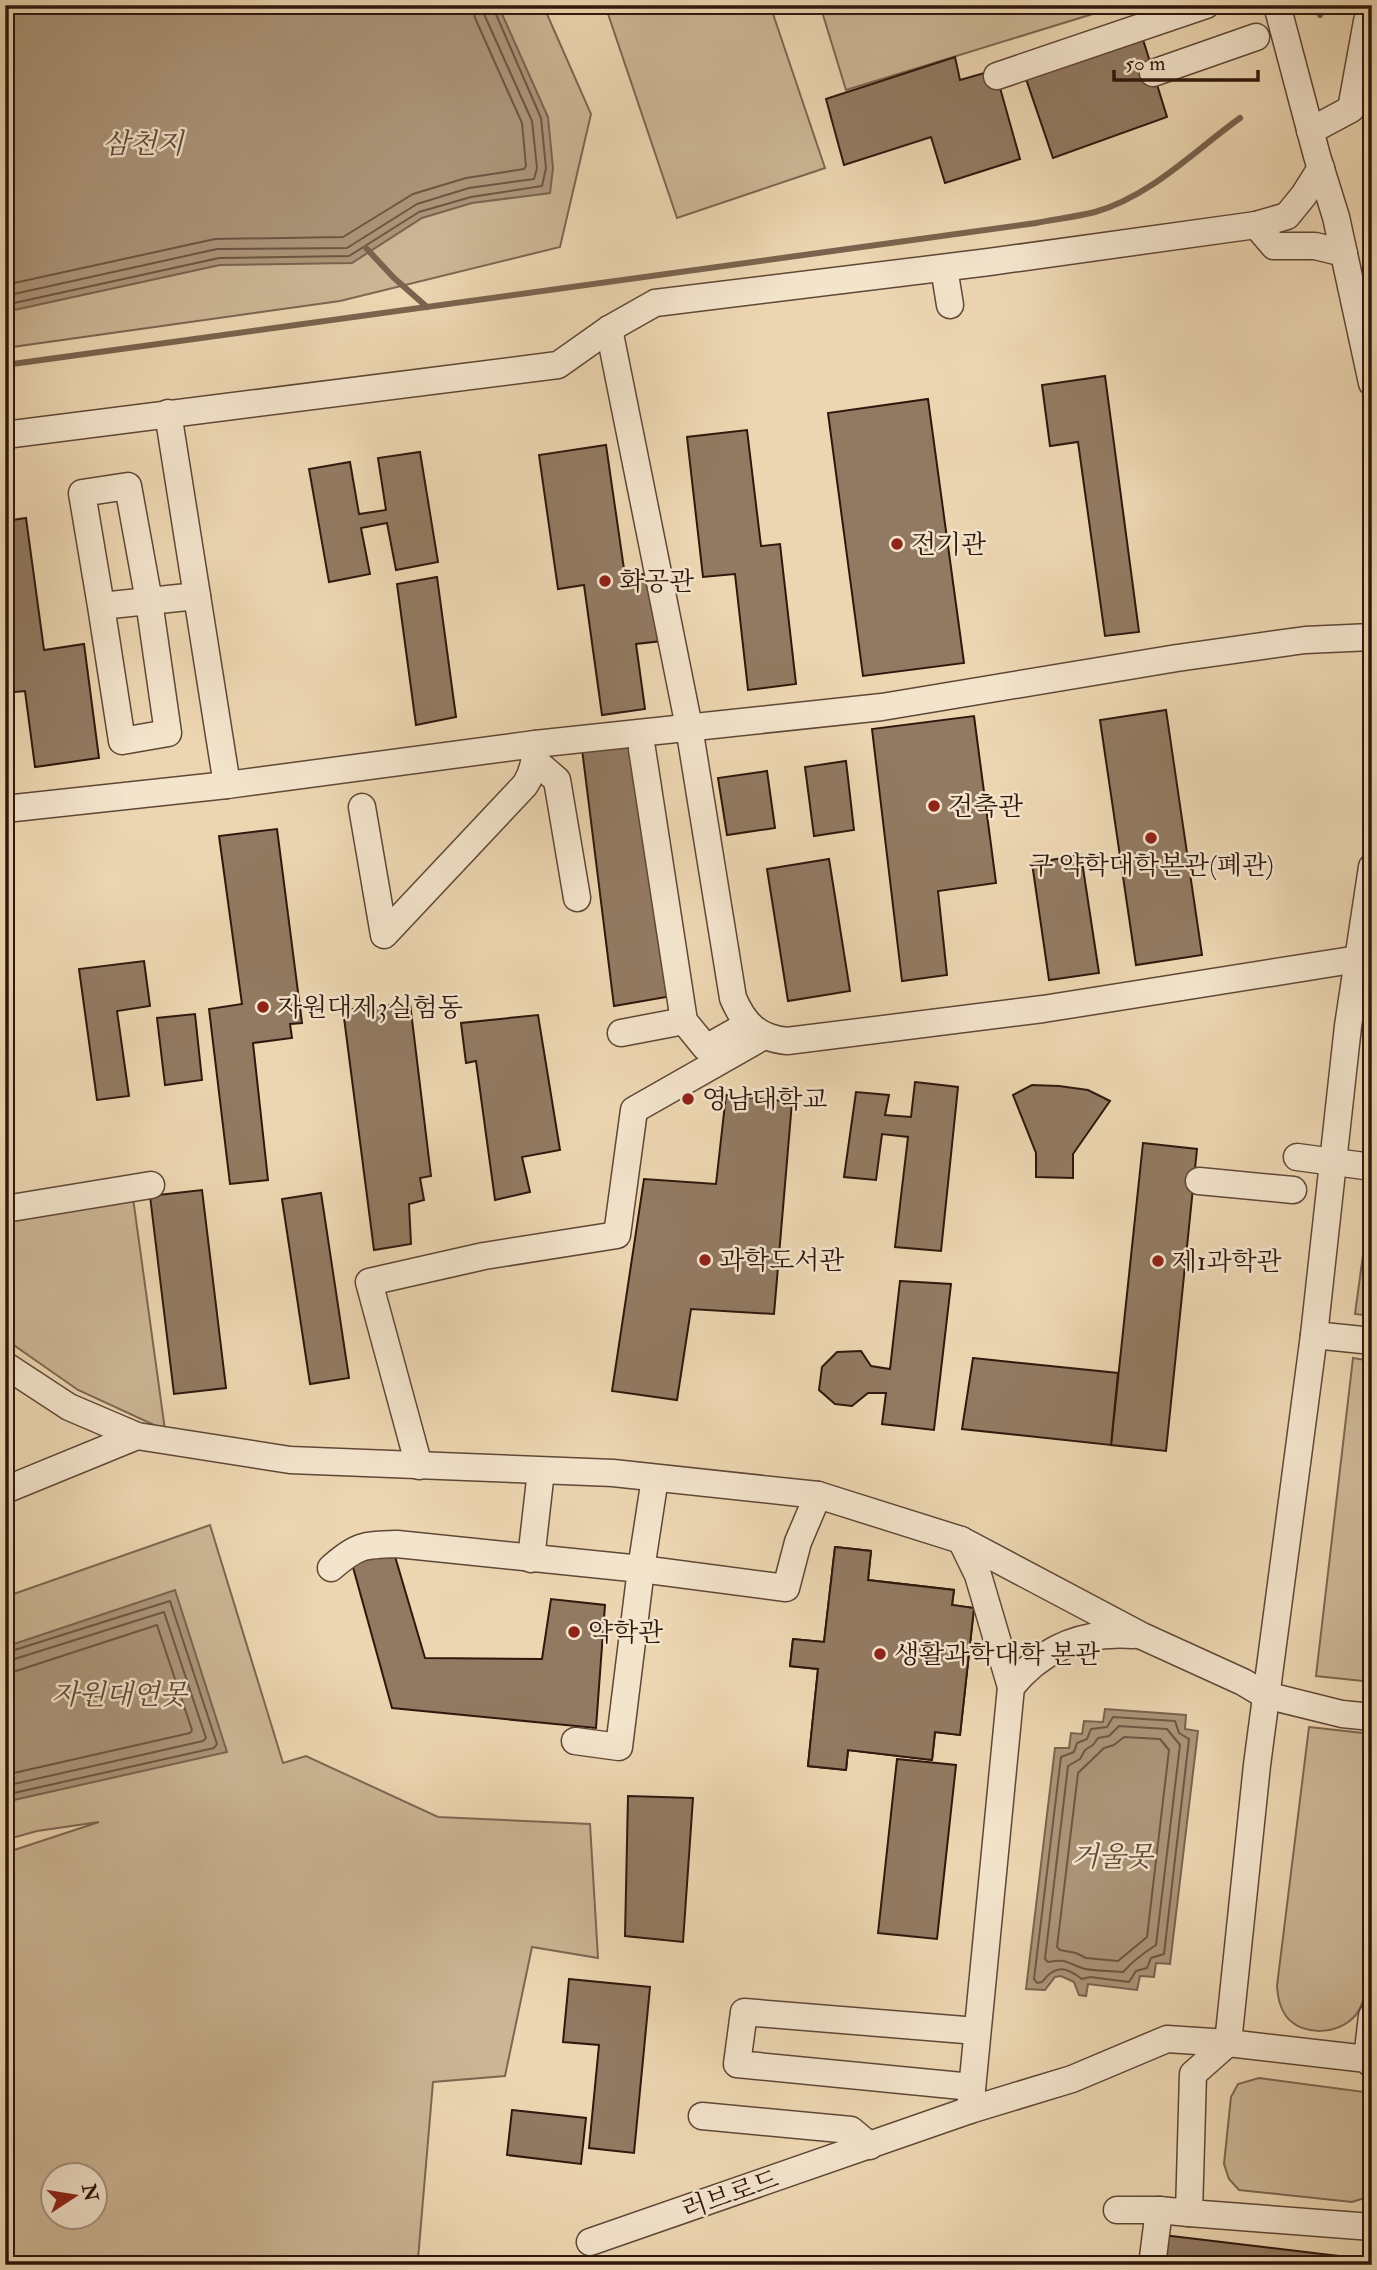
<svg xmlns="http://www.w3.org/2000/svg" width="1377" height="2270" viewBox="0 0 1377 2270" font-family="'IM FELL Double Pica','Noto Serif KR',serif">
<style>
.green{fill:#ccb695;stroke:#7e6651;stroke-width:2;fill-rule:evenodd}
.water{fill:#ac9579;stroke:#7a634e;stroke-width:2}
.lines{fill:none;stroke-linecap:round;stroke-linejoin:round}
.shore{stroke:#6e5643;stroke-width:2}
.stream{stroke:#7a634e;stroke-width:6}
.building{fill:#927a62;stroke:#30170d;stroke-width:2;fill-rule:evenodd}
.minor-casing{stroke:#5f4736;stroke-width:29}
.minor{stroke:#f3e4cc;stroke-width:26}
.poi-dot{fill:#8f2418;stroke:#f3e4cc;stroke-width:2.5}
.labels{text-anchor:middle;stroke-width:5;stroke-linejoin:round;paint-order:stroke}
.poi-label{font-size:26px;fill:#30170d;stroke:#f3e4cc;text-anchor:start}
.street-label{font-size:26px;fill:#30170d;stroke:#f3e4cc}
.water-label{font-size:28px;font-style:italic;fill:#624938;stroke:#f3e4cc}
</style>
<rect width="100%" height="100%" fill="#ecd6b1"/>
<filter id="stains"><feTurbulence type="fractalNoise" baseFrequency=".00286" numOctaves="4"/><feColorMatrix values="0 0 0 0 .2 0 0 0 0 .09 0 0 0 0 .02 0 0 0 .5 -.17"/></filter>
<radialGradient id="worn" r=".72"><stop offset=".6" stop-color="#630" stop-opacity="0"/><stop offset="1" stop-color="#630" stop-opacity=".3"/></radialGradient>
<!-- green -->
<g class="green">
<polygon points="5,5 543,5 591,114 560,247 340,301 5,348"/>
<polygon points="605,5 770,5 825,168 677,218"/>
<polygon points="820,5 1122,5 846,90"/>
<polygon points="1372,1188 1372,1316 1355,1314"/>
<polygon points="133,1198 165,1430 78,1390 5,1339 5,1218"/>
<polygon points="1353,1358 1372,1361 1372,1682 1316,1676"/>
<path d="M210,1525L283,1763L306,1756L438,1817L590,1824L598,1958L532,1947L505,2076L433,2082L418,2259L403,2265H5V1853L99,1822L37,1831L5,1840V1597ZM52,2176H94V2218H52Z"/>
<path d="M1309,1727L1372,1734C1372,1782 1372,1830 1372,1878C1372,1912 1375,1982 1359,2010C1346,2034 1303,2039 1286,2016C1279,2006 1278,1997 1277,1986Z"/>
<polygon points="1259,2078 1372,2093 1371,2196 1352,2202 1239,2190 1229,2179 1224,2164 1231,2097 1238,2084"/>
</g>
<!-- water -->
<g class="water">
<polygon points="5,5 498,5 548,117 553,168 550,193 472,203 422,218 352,263 220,265 5,312"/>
<polygon points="175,1590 227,1752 5,1802 5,1647"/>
<polygon points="1105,1709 1186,1715 1185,1729 1198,1731 1170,1964 1156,1963 1154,1977 1140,1976 1137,1990 1088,1984 1086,1996 1079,1995 1074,1982 1061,1976 1055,1977 1045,1990 1026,1989 1055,1748 1069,1748 1071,1733 1082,1734 1084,1721 1103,1722"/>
</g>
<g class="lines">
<!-- shore -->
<g class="shore">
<polyline points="5,285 215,239 343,237 413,194 466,178 524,169 526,166 522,123 475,18 472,5"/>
<polyline points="5,296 217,249 347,248 417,204 469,188 534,179 537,168 532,121 484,14 483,5"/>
<polyline points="5,305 219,258 349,256 419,212 471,197 542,186 546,168 541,118 492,5"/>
<polyline points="5,1653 170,1601 217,1744 214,1748 5,1795"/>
<polyline points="5,1662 164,1612 206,1738 203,1741 5,1786"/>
<polyline points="5,1672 16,1671 157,1625 192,1730 190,1733 5,1775"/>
<path d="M1113,1717L1175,1721L1179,1733L1189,1739L1164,1954L1151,1958L1147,1968L1136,1971L1129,1982L1090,1977L1082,1979C1065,1966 1055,1965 1042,1982L1037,1983L1034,1979L1061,1757L1074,1752L1077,1743L1087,1739L1091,1729L1107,1727Z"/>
<path d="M1119,1726L1167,1729L1180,1745L1156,1945C1145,1952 1132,1962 1123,1972C1114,1971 1089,1971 1082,1968C1065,1962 1067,1959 1048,1962L1045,1959L1068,1766L1080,1759L1085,1750L1093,1745L1098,1738L1109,1736Z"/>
<polygon points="1124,1737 1160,1739 1169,1750 1147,1937 1118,1961 1086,1958 1076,1953 1060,1950 1057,1947 1078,1773 1104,1748 1114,1745"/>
</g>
<!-- stream -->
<g class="stream">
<polyline points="1320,15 1327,5"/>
<polyline points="366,248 394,278 427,307"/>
<path d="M5,365L1036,223C1055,219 1076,217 1095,212C1151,196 1194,151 1240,118"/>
</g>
</g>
<!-- building -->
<g class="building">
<polygon points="1141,33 1167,117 1053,158 1024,73"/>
<polygon points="955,57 960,80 995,70 1020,159 945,183 931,137 844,165 826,99"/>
<polygon points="1105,376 1139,632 1105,636 1078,442 1050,446 1042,385"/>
<polygon points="928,399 964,663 863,676 828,413"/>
<polygon points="747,430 761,546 780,544 796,684 748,690 735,574 703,577 687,437"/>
<polygon points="606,445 625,576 653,573 662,641 636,644 645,709 602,715 584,585 558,589 539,455"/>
<polygon points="420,452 438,562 396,570 387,523 361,528 370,574 329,582 309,469 350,462 359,514 386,510 378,458"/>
<polygon points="26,518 44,650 84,644 99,758 35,767 25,691 5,693 5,521"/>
<polygon points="437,577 456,717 416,725 397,584"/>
<polygon points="1166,710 1202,955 1136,965 1100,720"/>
<polygon points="974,716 996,883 938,891 947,975 902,981 872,729"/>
<polygon points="635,742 672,996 614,1006 582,749"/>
<polygon points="846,761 854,830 814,836 805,767"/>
<polygon points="767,771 775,828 727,835 718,778"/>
<polygon points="277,829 302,1023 290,1024 292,1038 253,1043 268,1180 230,1184 209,1009 242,1004 219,836"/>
<polygon points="1081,855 1099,973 1049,980 1032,863"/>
<polygon points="829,859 850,991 788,1001 767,869"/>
<polygon points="144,961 150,1006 117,1011 129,1096 97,1100 79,969"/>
<polygon points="410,1003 431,1176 420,1178 424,1200 409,1204 411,1244 374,1250 343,1010"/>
<polygon points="195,1014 202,1080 165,1085 157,1018"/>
<polygon points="538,1015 560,1150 522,1157 530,1192 495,1200 476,1061 466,1063 461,1023"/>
<polygon points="915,1082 958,1087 941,1251 895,1247 908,1137 882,1134 876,1180 844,1177 856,1092 889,1095 885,1115 911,1117"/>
<polygon points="1032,1085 1059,1086 1088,1090 1110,1101 1073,1154 1073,1178 1036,1177 1036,1153 1013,1095"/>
<polygon points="726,1095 792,1102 774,1314 691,1309 677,1400 612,1391 644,1179 716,1184"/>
<polygon points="1143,1143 1197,1149 1166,1451 1111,1445"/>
<polygon points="202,1190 226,1388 174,1394 150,1196"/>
<polygon points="321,1193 349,1378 310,1384 282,1199"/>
<polygon points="900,1281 951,1284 934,1430 882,1424 886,1393 868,1393 852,1406 835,1404 819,1390 822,1367 837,1352 861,1351 871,1366 890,1369"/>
<polygon points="973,1358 1118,1373 1111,1445 962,1429"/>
<path d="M835,1547L871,1551L868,1580L954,1590L952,1605L974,1608L960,1735L935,1732L932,1760L848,1750L846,1770L808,1766L818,1669L790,1666L793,1639L824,1642ZM866,1603L922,1609L909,1724L853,1718Z"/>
<polygon points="835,1547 871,1551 868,1580 954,1590 952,1605 974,1608 960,1735 935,1732 932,1760 848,1750 846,1770 808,1766 818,1669 790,1666 793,1639 824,1642"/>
<polygon points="394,1553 425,1658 542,1659 551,1599 605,1605 596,1728 392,1708 351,1560"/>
<polygon points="897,1759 956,1765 937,1939 878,1933"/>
<polygon points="628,1796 693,1798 683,1942 625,1936"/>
<polygon points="569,1979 650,1987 634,2153 589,2148 599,2045 563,2042"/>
<polygon points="512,2110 586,2118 581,2164 507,2155"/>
<polygon points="1163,2235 1372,2260 1372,2265 1158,2265"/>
</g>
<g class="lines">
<defs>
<g id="minor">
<polyline points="1277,5 1317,156 1336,217 1372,383"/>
<polyline points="1153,73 1256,37"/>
<polyline points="997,76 1206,5"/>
<polyline points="1310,131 1351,109 1367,21 1372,18"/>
<polyline points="1256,225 1274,246 1315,246 1344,253"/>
<polyline points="944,268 950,305"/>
<path d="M609,329L689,727L733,998C744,1024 758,1038 787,1041L1043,1009L1358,959"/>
<polyline points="168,413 227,785"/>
<polyline points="5,435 558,365 609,329 655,303 989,262 1256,225 1287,216 1304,195 1321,168"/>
<polyline points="101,606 82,493 128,486 149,601 168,733 122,741 101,606 197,596"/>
<polyline points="642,749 684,1021 706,1048 747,1025"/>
<polyline points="535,761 557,780 577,898"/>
<path d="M362,807L384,935L525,785C534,771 535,760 535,744"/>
<polyline points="5,809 227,785 535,744 882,707 1177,658 1305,640 1372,637"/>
<polyline points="1372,867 1348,1026 1314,1335 1257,1765 1228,2043 1193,2074 1189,2213 1372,2227"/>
<polyline points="621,1033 684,1021"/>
<polyline points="1297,1157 1372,1167"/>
<polyline points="1199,1181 1293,1190"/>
<polyline points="5,1209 151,1185"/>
<polyline points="1314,1335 1372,1341"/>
<polyline points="5,1365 69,1407 137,1436 290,1460 613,1473 818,1495 961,1540 1142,1636 1243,1682 1265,1695 1342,1714 1372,1717"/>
<polyline points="419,1466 369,1282 484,1256 617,1235 634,1110 764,1036"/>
<polyline points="5,1490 137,1436"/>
<polyline points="961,1540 978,1575 1011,1687"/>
<polyline points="531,1559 541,1471"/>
<path d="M331,1568C357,1545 363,1545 397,1544L641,1569L786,1588L798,1542L818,1495"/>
<polyline points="575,1741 619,1747 641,1569 655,1478"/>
<polyline points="1372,2016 1367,2059 1372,2065"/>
<polyline points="972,2087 737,2064 744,2012 977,2031"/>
<path d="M970,2110L1011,1687C1043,1647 1084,1631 1134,1635"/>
<polyline points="702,2116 851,2130 870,2146"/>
<polyline points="1117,2210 1159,2210 1189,2213"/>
<polyline points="590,2242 970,2110 1072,2079 1167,2039 1228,2043 1367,2059"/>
<polyline points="1152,2265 1159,2210"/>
</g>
</defs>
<!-- minor casing -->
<use href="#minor" class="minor-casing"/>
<!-- minor -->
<use href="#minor" class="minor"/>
</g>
<!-- markers -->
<g class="poi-dot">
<circle cx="897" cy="544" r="7"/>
<circle cx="605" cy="581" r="7"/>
<circle cx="934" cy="806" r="7"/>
<circle cx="1151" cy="838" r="7"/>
<circle cx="263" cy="1007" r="7"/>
<circle cx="688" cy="1099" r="7"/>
<circle cx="705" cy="1260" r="7"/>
<circle cx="1158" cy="1261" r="7"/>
<circle cx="574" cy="1632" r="7"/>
<circle cx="880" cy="1654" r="7"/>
</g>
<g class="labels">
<!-- poi labels -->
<g class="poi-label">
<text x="911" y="553">전기관</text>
<text x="619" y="590">화공관</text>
<text x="948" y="815">건축관</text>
<text x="1151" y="874" text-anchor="middle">구 약학대학본관(폐관)</text>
<text x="277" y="1016">자원대제3실험동</text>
<text x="702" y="1108">영남대학교</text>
<text x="719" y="1269">과학도서관</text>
<text x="1172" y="1270">제1과학관</text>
<text x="588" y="1641">약학관</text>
<text x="894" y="1663">생활과학대학 본관</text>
</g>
<!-- street labels -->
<g class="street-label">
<text transform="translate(730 2194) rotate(-19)" y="9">러브로드</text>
</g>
<!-- water labels -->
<g class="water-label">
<text x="143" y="153">삼천지</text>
<text x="119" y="1704">자원대연못</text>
<text x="1112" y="1866">거울못</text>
</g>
</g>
<!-- margin -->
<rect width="1377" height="2270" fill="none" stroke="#ecd6b1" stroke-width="28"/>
<rect x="7" y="7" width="1363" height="2256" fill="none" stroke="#30170d" stroke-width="3.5"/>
<rect x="14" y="14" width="1349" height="2242" fill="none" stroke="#30170d" stroke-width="2"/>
<!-- north arrow -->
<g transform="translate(74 2196) rotate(78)"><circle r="33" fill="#f3e4cc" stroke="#a59280" stroke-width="2"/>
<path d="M0-5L12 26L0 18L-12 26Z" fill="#8f2418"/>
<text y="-10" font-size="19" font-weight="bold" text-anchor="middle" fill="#30170d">N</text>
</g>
<!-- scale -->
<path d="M1114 70v10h144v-10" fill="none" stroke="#30170d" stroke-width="3.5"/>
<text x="1125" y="70" font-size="21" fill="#30170d" stroke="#f3e4cc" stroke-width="5" paint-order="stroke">50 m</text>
<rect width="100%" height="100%" filter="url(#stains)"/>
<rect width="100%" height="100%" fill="url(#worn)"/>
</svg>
